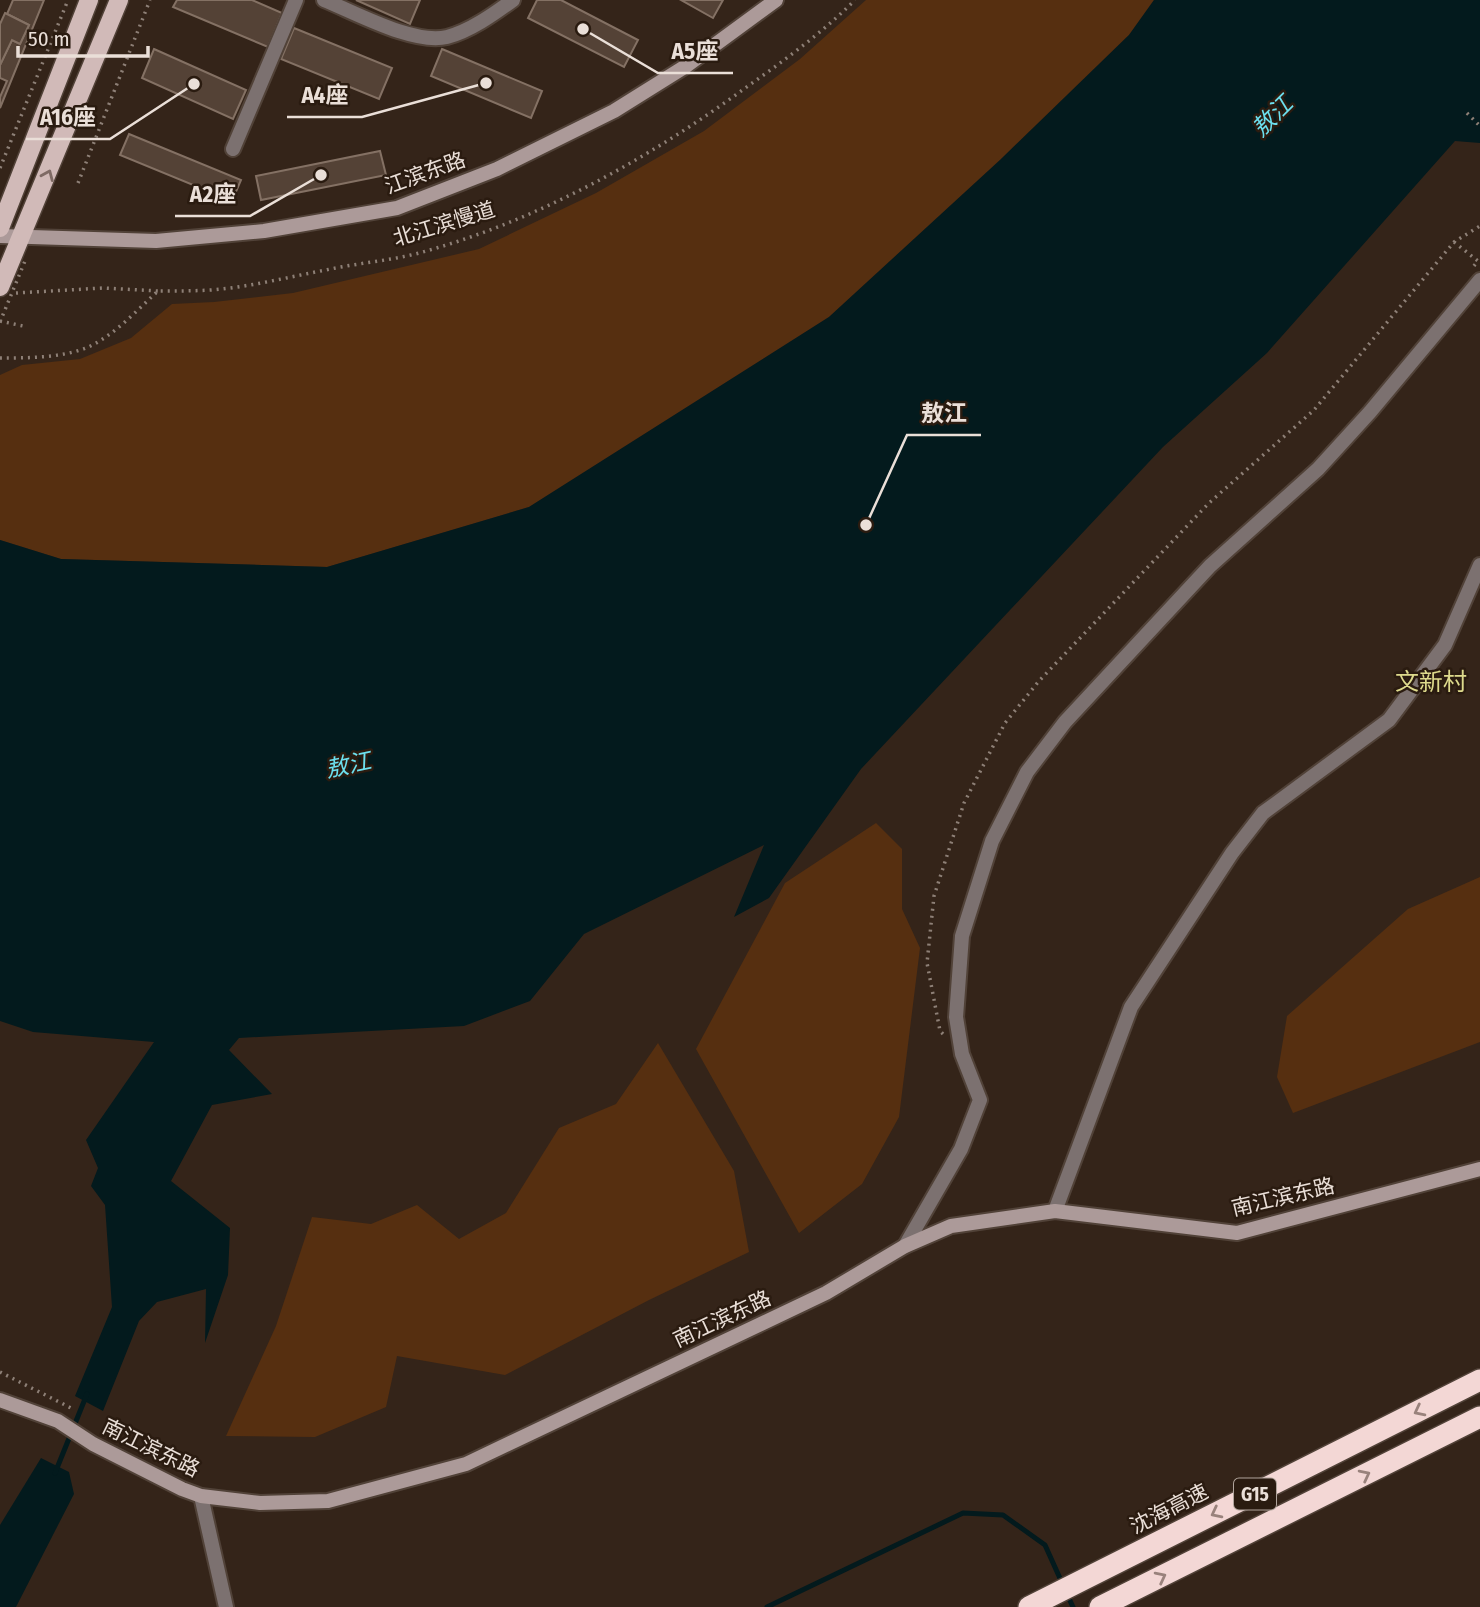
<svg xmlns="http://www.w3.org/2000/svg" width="1480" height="1607" viewBox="0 0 1480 1607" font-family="'Fira Sans Condensed','Noto Sans SC',sans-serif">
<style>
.green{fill:#562f10}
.water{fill:#031a1d}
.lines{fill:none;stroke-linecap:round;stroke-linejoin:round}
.stream{stroke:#031a1d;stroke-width:5}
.building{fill:#544236;stroke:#847164;stroke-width:2}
.minor-casing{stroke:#514238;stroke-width:18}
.secondary-casing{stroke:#514238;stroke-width:18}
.primary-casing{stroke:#514238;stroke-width:21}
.motorway-casing{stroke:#514238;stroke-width:24}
.path{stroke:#8e8077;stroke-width:3.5;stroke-dasharray:2 5;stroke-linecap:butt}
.minor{stroke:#7c7170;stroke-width:14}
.secondary{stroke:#ac9a99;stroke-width:14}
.primary{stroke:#d1bab8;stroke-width:18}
.motorway{stroke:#f3d7d5;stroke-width:21}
.path-bridge{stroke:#8e8077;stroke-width:3.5;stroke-dasharray:2 5;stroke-linecap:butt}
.oneway{stroke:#7e6a64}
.oneway2{stroke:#99827c}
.labels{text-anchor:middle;stroke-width:5;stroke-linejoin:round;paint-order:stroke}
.shield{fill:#2a1b10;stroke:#b0a49c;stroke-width:2}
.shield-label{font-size:19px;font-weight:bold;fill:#eadfd8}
.street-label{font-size:21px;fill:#eadfd8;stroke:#2a1b10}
.water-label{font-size:23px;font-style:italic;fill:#6ce0ef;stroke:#2a1b10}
.quarter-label{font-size:24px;fill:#deda8c;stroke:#2a1b10}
.leader{fill:none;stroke:#eadfd8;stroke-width:2.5}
.callout-dot{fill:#eadfd8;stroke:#2a1b10;stroke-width:2.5}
.callout-label{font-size:23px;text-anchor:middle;font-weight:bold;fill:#eadfd8;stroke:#2a1b10;stroke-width:5;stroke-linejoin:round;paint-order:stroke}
</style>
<rect width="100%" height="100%" fill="#342419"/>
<!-- green -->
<g class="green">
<polygon points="866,0 1154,0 1129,35 1000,160 829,317 529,507 327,567 61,559 0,540 0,375 22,365 80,359 131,338 172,304 214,302 293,293 479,249 596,193 704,131 800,59"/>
<polygon points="876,823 902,849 902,909 920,948 899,1117 862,1184 799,1233 696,1049 785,883"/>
<polygon points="1480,877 1480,1042 1293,1113 1277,1077 1287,1016 1408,909"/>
<polygon points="658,1043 734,1171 749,1252 649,1300 505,1375 397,1356 386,1407 315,1437 226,1436 276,1326 312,1217 371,1224 417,1205 459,1239 506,1213 559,1128 616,1104"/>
</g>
<!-- water -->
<g class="water">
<polygon points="1154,0 1480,0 1480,143 1455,141 1267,353 1163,447 861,769 769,898 734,917 764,845 584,934 530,1001 464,1026 239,1038 229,1050 272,1094 212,1105 171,1181 230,1228 228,1275 205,1343 206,1289 157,1302 139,1321 103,1411 75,1396 112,1307 105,1205 91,1186 98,1168 86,1140 154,1042 33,1032 0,1021 0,540 61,559 327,567 529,507 829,317 1000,160 1129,35"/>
<polygon points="41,1458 69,1472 74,1494 16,1607 0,1607 0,1525"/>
</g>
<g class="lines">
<!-- stream -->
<g class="stream">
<polyline points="55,1473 87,1394"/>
<polyline points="1067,1594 1073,1607"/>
<polyline points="767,1607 963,1513 1003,1515 1045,1545 1063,1585"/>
</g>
</g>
<!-- building -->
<g class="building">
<polygon points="13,0 44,0 0,108 0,97 7,81 0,78 0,65 12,40 20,44 29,25 7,14"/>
<polygon points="177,0 252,0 282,13 268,47 173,7"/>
<polygon points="356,0 420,0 410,24"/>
<polygon points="537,0 561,0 638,40 624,67 528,18"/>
<polygon points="681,0 723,0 713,18"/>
<polygon points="5,13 29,25 20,44 12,40 0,65 0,24"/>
<polygon points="294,28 392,68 379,99 281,59"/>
<polygon points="154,49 246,90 233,119 142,78"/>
<polygon points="442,49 542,91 531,118 431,76"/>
<polygon points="129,134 241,180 232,201 120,155"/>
<polygon points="380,151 386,175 261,200 256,176"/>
</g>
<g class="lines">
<defs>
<g id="minor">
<path d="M324,0C356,13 414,45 447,37C470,31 494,14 513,0"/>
<polyline points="233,149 296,0"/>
<polyline points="1055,1211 1131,1007 1232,853 1263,813 1389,720 1445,645 1480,565"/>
<polyline points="905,1246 961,1149 980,1100 962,1054 956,1017 962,936 992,841 1027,772 1065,722 1210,566 1318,469 1370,412 1480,280"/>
<polyline points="201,1496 226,1607"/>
</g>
<g id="secondary">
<polyline points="0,236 156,241 264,231 397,208 497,169 614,111 686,66 776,0"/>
<polyline points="0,1400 58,1421 93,1444 182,1489 201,1496 260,1503 328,1501 466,1464 826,1293 905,1246 951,1226 1055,1211 1237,1233 1480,1169"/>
</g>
<g id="primary">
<polyline points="0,228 89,0"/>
<polyline points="0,287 119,0"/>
</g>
<g id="motorway">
<polyline points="1029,1607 1480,1380"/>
<polyline points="1100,1607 1480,1417"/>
</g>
</defs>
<!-- minor casing -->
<use href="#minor" class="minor-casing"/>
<!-- secondary casing -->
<use href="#secondary" class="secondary-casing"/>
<!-- primary casing -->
<use href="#primary" class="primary-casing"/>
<!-- motorway casing -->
<use href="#motorway" class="motorway-casing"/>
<!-- path -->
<g class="path">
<polyline points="1467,113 1480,126"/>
<polyline points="0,168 68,0"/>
<polyline points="78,183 150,0"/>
<polyline points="1454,242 1478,261 1473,267"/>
<polyline points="16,293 103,288 158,291"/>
<polyline points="0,321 23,326"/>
<path d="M0,358C27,358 60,358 86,348C114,336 136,311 158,291C176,291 193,291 211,290C250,287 288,277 326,270C357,263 389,261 419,253C537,221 650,158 748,86C785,60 823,32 855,0"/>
<polyline points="943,1034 940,1031 927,963 934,896 964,803 1005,723 1039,681 1209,503 1314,410 1454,242 1480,226"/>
<polyline points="0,1372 71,1408"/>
</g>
<!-- minor -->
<use href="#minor" class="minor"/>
<!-- secondary -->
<use href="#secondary" class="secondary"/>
<!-- primary -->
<use href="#primary" class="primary"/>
<!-- motorway -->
<use href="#motorway" class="motorway"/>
<!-- path-bridge -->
<polyline class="path-bridge" points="0,322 25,261"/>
</g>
<!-- one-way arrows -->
<defs><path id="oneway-chevron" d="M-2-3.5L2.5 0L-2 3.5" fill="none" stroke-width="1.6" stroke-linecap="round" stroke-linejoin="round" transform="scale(1.75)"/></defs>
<use class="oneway" href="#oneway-chevron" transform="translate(48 175) rotate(-67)"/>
<g class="oneway2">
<use href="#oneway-chevron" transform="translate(1419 1411) rotate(153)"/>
<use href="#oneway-chevron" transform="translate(1365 1475) rotate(-27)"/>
<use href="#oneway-chevron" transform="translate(1216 1513) rotate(153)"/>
<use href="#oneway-chevron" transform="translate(1161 1577) rotate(-27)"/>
</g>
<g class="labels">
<!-- shield labels -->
<rect class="shield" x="1234" y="1478.5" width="42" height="31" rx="5"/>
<g class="shield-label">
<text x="1255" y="1501">G15</text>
</g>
<!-- street labels -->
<g class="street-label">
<text transform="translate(425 173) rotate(-20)" y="7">江滨东路</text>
<text transform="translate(444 224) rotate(-17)" y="7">北江滨慢道</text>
<text transform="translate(1283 1197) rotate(-13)" y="7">南江滨东路</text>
<text transform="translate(722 1319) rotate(-25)" y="7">南江滨东路</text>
<text transform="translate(151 1448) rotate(26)" y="7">南江滨东路</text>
<text transform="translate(1169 1509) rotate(-27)" y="7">沈海高速</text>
</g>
<!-- water labels -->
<g class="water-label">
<text transform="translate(1272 116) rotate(-45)" y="8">敖江</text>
<text transform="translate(348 765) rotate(-12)" y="8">敖江</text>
</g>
<!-- quarter labels -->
<g class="quarter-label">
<text x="1431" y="690">文新村</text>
</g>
</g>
<!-- callouts -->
<path class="leader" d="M583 29L658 73H733M486 83L362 117H287M194 84L110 139H26M321 175L250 216H175M866 525L907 435H981"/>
<g class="callout-dot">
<circle cx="583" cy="29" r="7"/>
<circle cx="486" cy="83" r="7"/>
<circle cx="194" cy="84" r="7"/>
<circle cx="321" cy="175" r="7"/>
<circle cx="866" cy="525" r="7"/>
</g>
<g class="callout-label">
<text x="695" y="59">A5座</text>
<text x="325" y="103">A4座</text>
<text x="68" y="125">A16座</text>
<text x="213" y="202">A2座</text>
<text x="944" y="421">敖江</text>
</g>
<!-- scale -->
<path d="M18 46v10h130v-10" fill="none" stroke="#eadfd8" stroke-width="3.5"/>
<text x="28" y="46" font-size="21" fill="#eadfd8" stroke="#2a1b10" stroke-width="5" paint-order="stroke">50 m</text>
</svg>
